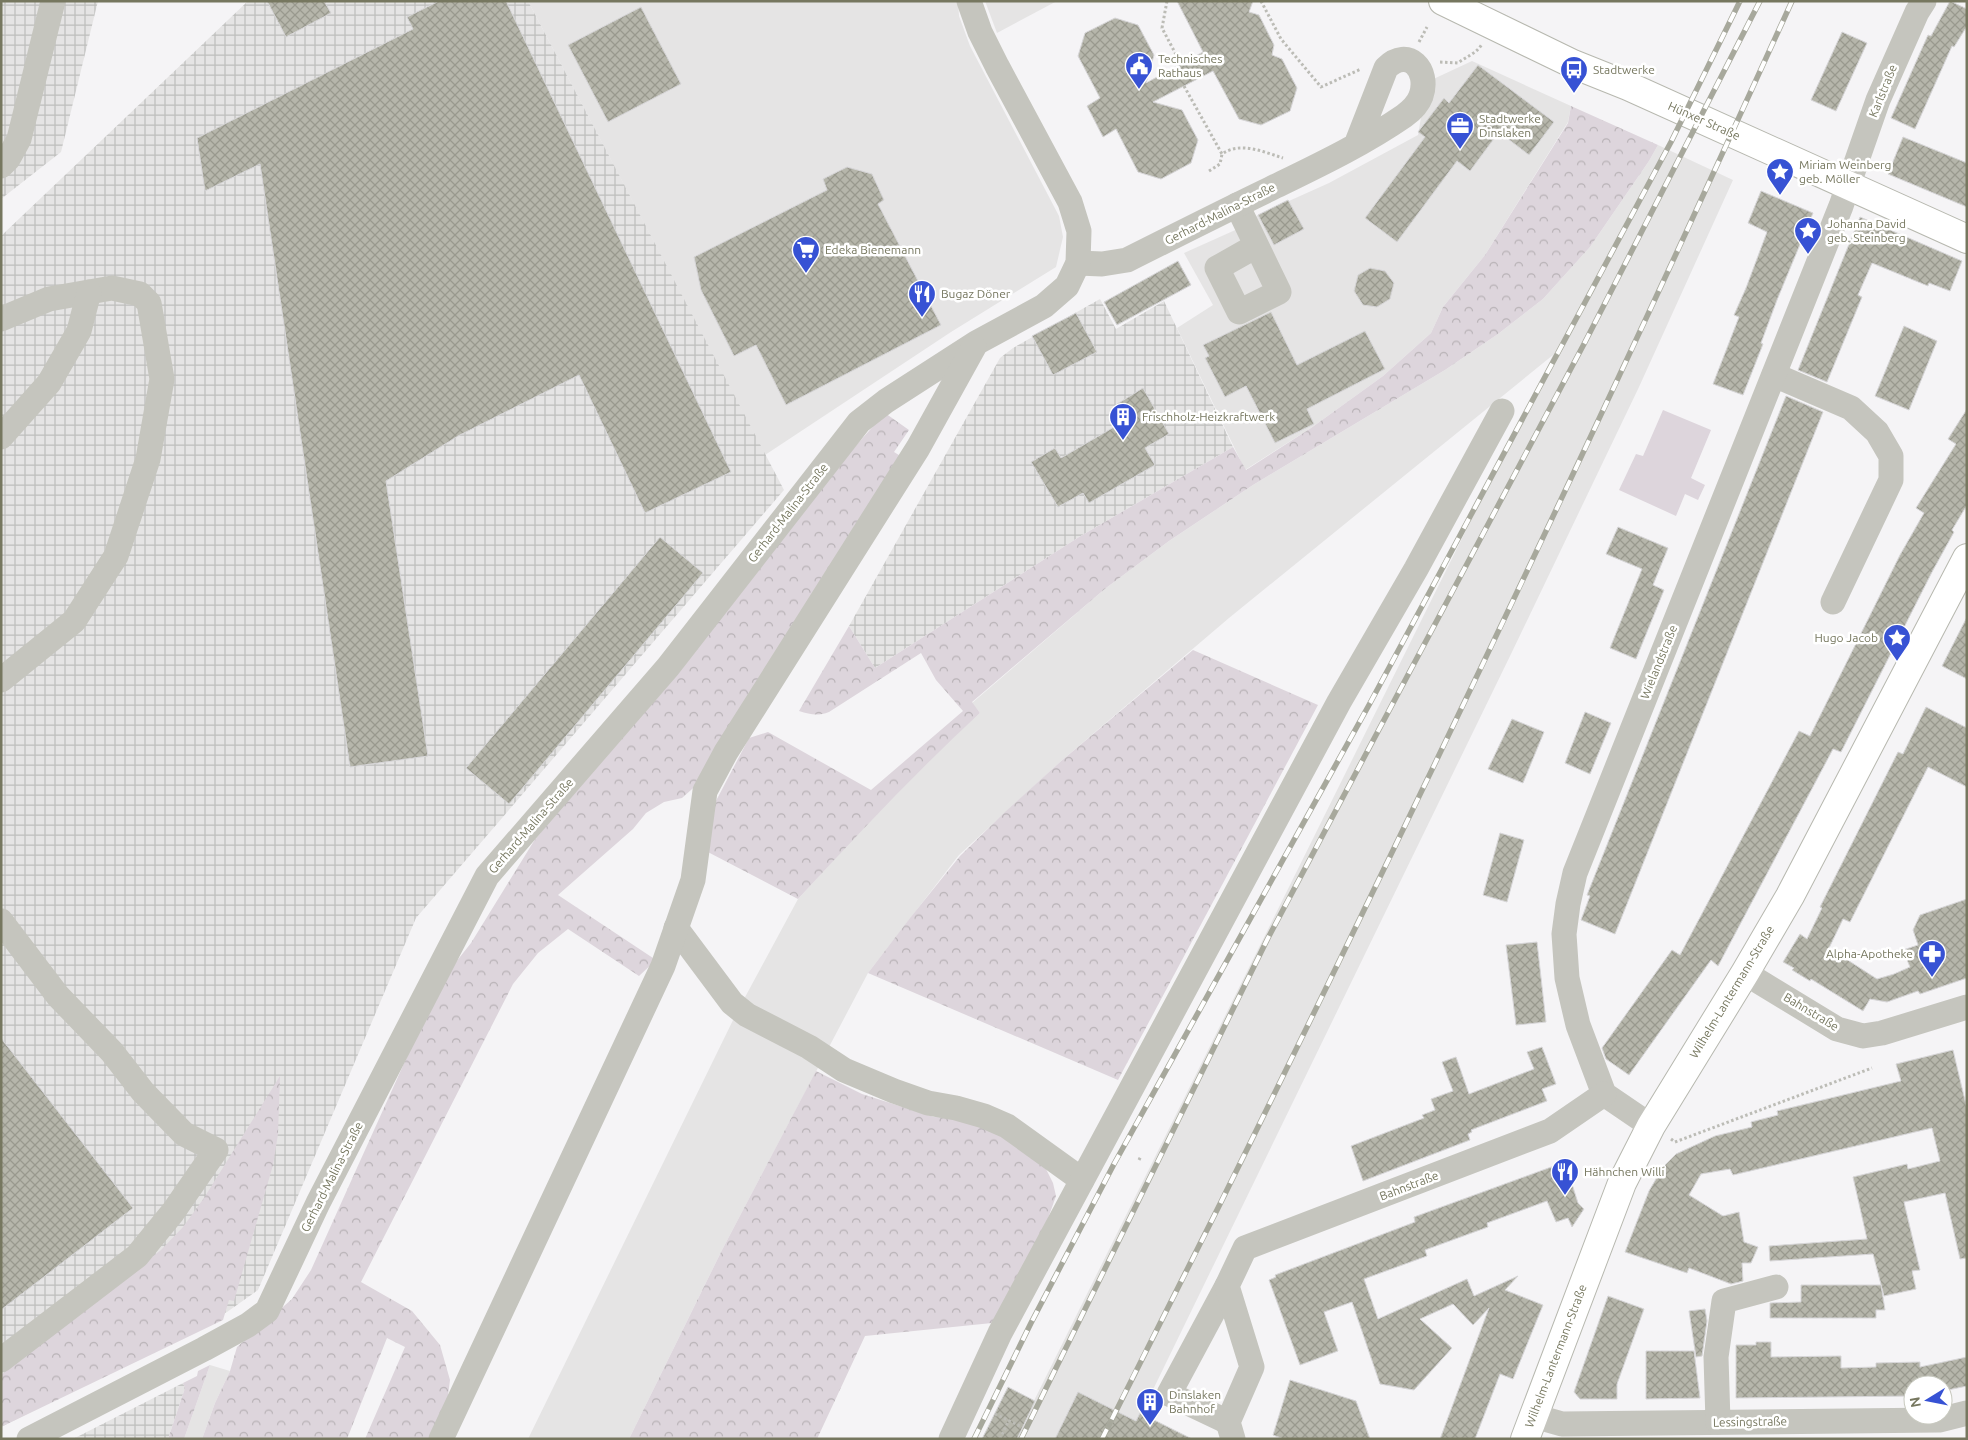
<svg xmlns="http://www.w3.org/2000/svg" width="1968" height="1440" viewBox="0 0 1968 1440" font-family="Ubuntu,sans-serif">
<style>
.built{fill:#e5e4e4}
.industrial{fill:url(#industrial-grid)}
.forest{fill:url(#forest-crowns)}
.park{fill:#ddd5dc}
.building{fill:url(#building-cross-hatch);stroke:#d7d6d8}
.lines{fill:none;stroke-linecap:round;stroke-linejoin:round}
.major-casing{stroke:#b7b8af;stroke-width:30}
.path{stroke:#bcbcb6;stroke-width:3;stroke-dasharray:2.5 2.5;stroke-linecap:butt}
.minor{stroke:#c5c5be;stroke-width:25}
.major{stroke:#fff;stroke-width:28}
.rail-casing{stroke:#a7a89c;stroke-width:5.5}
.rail{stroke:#fff;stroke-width:4;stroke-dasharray:11;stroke-linecap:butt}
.labels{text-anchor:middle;stroke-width:5;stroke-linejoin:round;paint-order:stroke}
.poi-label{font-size:12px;fill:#76775f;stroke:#fff;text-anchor:start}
.street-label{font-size:12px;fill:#76775f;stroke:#fff}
</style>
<defs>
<pattern id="industrial-grid" width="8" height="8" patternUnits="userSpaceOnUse" patternTransform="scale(1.25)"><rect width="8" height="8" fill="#e5e4e4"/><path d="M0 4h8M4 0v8" fill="none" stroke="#bebebc"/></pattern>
<pattern id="forest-crowns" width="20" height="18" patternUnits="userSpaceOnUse" patternTransform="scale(1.25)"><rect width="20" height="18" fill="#ddd5dc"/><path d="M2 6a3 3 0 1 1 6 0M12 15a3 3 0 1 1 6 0" fill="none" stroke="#b8b2b6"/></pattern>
<pattern id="building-cross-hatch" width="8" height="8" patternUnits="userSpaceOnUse" patternTransform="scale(1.25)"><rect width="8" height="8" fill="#b6b6ab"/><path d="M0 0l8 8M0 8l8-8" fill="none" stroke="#99998e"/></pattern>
</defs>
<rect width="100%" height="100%" fill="#f5f4f6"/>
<!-- built -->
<g class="built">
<polygon points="528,1 958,1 959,16 970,46 1059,216 1063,237 1056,267 951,332 765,455"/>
<polygon points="985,1 1057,1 997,33"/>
<polygon points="1472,61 1571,106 1568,122 1485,255 1443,307 1431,333 1383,376 1311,428 1245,470 1177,328 1213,305 1184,253 1242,227 1258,215 1329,183 1418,135 1427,82"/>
<polygon points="1658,145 1733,180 1639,387 1511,654 1129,1439 1015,1439 1553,355 1229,618 1060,762 959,855 868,973 722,1250 629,1439 528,1439 737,1012 798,899 853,839 925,763 980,713 972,703 1106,588 1169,541 1253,485 1445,370 1498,334 1543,299 1590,247 1649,161"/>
<polygon points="210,1365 230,1371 215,1403 202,1439 184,1439"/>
</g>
<!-- industrial -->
<g class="industrial">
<polygon points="1,1 98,1 61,152 1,199"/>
<polygon points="248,1 528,1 784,490 416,918 258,1290 227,1312 1,1427 1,236"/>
<polygon points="1100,299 1116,329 1164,301 1233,447 1079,537 875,668 849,626 1000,358 1013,348"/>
<polygon points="183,1383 185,1388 168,1439 73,1439"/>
</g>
<!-- forest -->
<g class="forest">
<path d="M1571,106L1658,145L1649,161L1590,247L1543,299L1498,334L1445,370L1253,485L1169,541L1106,588L972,702L980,713C916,772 857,835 798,899L704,850L707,818L749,738L768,732L871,790L963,711L936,680L921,653L829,712C818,716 811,715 799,711L849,626L875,668L1079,537L1233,447L1246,470L1311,428L1383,376L1431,333L1443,307L1485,255L1568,123Z"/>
<polygon points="885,413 909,430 894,452 907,460 709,774 682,798 664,802 646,813 633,829 558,895 656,960 639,976 568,929 538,953 513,984 361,1282 412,1311 440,1345 450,1380 446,1411 434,1439 365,1439 405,1347 387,1338 347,1439 202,1439 215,1403 230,1371 237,1347 292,1299 311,1270 424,1019 452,967 471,943 534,841 680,658 834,470"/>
<polygon points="1193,650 1318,705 1118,1080 868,973 910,918 960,856 1005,812 1060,762"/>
<polygon points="816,1071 862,1094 934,1117 958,1118 985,1125 1045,1167 1053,1183 1056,1196 1046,1224 992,1323 865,1336 817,1439 629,1439 722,1250"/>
<polygon points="280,1076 278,1134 273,1165 234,1301 229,1300 223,1320 1,1427 1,1375 161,1250 183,1227 204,1198"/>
<polygon points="210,1365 184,1439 168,1439 185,1388 183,1383 197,1376 198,1371"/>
</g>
<!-- park -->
<polygon class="park" points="1663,410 1711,430 1691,478 1705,485 1698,500 1685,494 1676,516 1619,490 1636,454 1643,456"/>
<!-- building -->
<g class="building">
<polygon points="267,1 324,1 331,13 286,37"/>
<polygon points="439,1 506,1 731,472 645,513 579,375 458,436 386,481 428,756 350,767 260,164 205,191 197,138 413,29 407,17"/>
<polygon points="1177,1 1253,1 1249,12 1259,15 1274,45 1272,55 1282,59 1297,88 1290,111 1261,125 1239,119 1213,71 1153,102 1182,110 1198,140 1191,163 1161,179 1138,172 1116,129 1103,137 1087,106 1100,98 1078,56 1085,33 1115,18 1138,25 1154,55 1146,83 1203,52"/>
<polygon points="1950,1 1967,9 1967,26 1954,47 1952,46 1915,129 1891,118 1928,35 1931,36"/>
<polygon points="641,7 681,84 608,122 568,45"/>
<polygon points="1842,32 1867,43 1836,111 1811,100"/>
<polygon points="1478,65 1554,122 1529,155 1499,132 1470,171 1457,161 1397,242 1365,218 1425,137 1418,132 1444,98 1449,103"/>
<polygon points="1903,137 1967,163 1967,207 1888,174"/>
<polygon points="847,167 872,174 884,200 878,204 941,325 786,405 756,345 734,356 701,290 694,257 827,190 823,179"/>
<polygon points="1761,191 1813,213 1777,300 1761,343 1763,344 1743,395 1713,384 1739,317 1734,315 1746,288 1767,232 1748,223"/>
<polygon points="1288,200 1304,229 1274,245 1258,215"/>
<polygon points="1860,217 1962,261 1950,291 1929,283 1928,286 1872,263 1858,295 1862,297 1827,382 1798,370"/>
<polygon points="1178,261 1191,285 1117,325 1104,302"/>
<polygon points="1370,268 1385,271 1394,283 1390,299 1377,307 1363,305 1354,291 1358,275"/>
<polygon points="1271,312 1297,365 1365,331 1385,369 1307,409 1314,424 1275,443 1246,386 1225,397 1205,358 1209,356 1203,345"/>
<polygon points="1076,313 1097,352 1053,375 1032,336"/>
<polygon points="1904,326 1937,341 1909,410 1875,396"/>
<polygon points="1143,388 1169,434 1145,448 1155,465 1089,503 1083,493 1058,507 1031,462 1055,448 1061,458 1126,420 1117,404"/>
<polygon points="1786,396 1823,412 1615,934 1581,920 1590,896 1587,895"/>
<polygon points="1967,409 1967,505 1952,530 1954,532 1932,572 1841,752 1833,749 1718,966 1711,960 1629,1075 1606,1059 1602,1048 1672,950 1680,955 1799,731 1810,736 1900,555 1924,513 1916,508 1956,444 1948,439"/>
<polygon points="1618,527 1668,548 1653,585 1664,590 1636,659 1610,648 1642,569 1606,554"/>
<polygon points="660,537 703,573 509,804 466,768"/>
<polygon points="1967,617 1967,679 1942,666"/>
<polygon points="1926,707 1967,728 1967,787 1928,767 1850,922 1843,919 1829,948 1877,979 1894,974 1910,967 1903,950 1918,945 1913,930 1920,915 1967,899 1967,978 1920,994 1918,991 1887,1002 1870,999 1863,1011 1811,979 1810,981 1792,970 1794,968 1783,962 1800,934 1807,939 1822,908 1820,907 1898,752 1903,754"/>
<polygon points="1585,712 1611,723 1590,774 1565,763"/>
<polygon points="1512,719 1544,732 1523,783 1488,769"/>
<polygon points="1500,833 1524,840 1507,902 1483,895"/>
<polygon points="1537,942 1546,1022 1516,1025 1506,945"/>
<polygon points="1,1038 133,1208 1,1310"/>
<polygon points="1542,1047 1556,1084 1542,1089 1547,1101 1471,1130 1472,1132 1468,1134 1470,1140 1363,1181 1351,1146 1424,1118 1422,1115 1435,1110 1431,1099 1453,1091 1442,1062 1456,1057 1469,1094 1534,1069 1527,1052"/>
<polygon points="1953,1050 1967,1109 1967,1258 1960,1259 1945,1193 1904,1202 1920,1270 1912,1271 1916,1289 1884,1296 1873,1254 1770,1261 1769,1246 1867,1239 1853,1177 1907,1164 1908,1169 1940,1161 1932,1128 1733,1175 1730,1169 1701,1174 1689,1195 1723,1216 1739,1212 1744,1242 1758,1247 1751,1263 1742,1263 1743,1281 1731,1284 1689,1268 1687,1273 1625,1252 1649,1191 1663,1167 1676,1154 1715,1136 1752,1127 1751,1122 1778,1115 1777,1111 1901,1081 1896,1064"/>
<polygon points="1565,1162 1578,1203 1584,1209 1572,1227 1568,1218 1556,1222 1547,1201 1487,1223 1488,1227 1425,1250 1427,1256 1364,1279 1378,1319 1467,1279 1474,1296 1518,1276 1505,1290 1543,1305 1513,1379 1500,1374 1475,1439 1440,1439 1489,1308 1473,1325 1453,1304 1420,1319 1452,1348 1414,1390 1380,1384 1352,1302 1324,1312 1338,1351 1300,1365 1269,1280 1276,1277 1275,1275 1415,1222 1414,1217"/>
<polygon points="1801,1285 1881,1285 1885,1310 1876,1310 1876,1318 1770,1318 1770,1303 1801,1302"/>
<polygon points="1608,1296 1644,1309 1617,1384 1617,1399 1580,1399 1574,1392"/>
<polygon points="1705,1309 1707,1321 1702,1356 1696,1357 1689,1311"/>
<polygon points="1756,1342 1771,1342 1771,1357 1841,1356 1841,1368 1876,1367 1876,1363 1920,1362 1920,1367 1967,1357 1967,1386 1943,1391 1943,1385 1913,1385 1913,1396 1736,1398 1736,1345 1756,1345"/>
<polygon points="1646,1351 1694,1351 1700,1398 1646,1399"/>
<polygon points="1290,1380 1356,1401 1370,1439 1284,1439 1273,1435"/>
<polygon points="1008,1387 1035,1401 1017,1439 982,1439"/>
<polygon points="1078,1392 1136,1421 1140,1413 1192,1439 1055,1439"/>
</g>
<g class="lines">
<defs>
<g id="major">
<polyline points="1443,1 1573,64 1628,86 1967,239"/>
<polyline points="1525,1439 1622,1183 1651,1126 1745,973 1790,896 1967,558"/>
</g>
</defs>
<!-- major casing -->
<use href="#major" class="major-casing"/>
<!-- path -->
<g class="path">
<polyline points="1167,1 1162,28 1181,64"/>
<polyline points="1261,1 1281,39 1321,87 1361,69"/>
<polyline points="1419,42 1427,27"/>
<path d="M1440,62L1458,63C1467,56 1476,54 1482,44"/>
<path d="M1184,86L1222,154C1240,141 1264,152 1283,158"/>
<polyline points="1209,171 1220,164 1222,154"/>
<polyline points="1671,1139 1675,1142 1872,1068"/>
<polyline points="1139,1160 1141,1156"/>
<polyline points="995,1414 1022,1427"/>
<polyline points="1000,1439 1009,1420"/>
</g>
<!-- minor -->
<g class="minor">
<polyline points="1,166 8,159 19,139 53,1"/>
<polyline points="1237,205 1279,292 1239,312 1217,268 1256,246"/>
<path d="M1078,263L1102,264L1127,260C1175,236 1222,212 1270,189C1315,167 1362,145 1404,116C1411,111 1418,104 1421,96C1430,70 1408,46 1386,68L1356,145"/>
<polyline points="1,319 49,299 112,288 140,294 149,303 162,379 148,459 116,556 74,621 1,680"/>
<polyline points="1774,375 1851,408 1877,432 1891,456 1891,480 1833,602"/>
<polyline points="1,437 49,383 79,331 89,292"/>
<polyline points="1,921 58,996 112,1052 143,1092 184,1134 216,1150 173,1212 137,1256 1,1360"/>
<polyline points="676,928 732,1003 747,1015 809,1047 844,1070 894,1091 928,1103 956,1108 984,1116 1007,1126 1082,1180"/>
<polyline points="1745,973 1837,1029 1863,1036 1882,1033 1967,1007"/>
<polyline points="1651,1126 1604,1094 1578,1025 1567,978 1564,934 1568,904 1575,873 1841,206 1878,100 1917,12 1924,1"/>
<polyline points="1227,1286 1169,1394 1228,1422"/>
<polyline points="1534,1416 1562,1424 1939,1420 1967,1413"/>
<polyline points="1718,1422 1716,1357 1724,1301 1776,1287"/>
<polyline points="29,1439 204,1349 248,1325 267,1311 318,1203 487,876 668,667 859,422 886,401 976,343 1044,306 1067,286 1078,263 1079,231 1070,202 997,66 980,32 969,1"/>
<polyline points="441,1439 663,966 693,880 705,791 726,752 918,448 974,347"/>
<polyline points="951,1439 1000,1333 1339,702 1416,569 1502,411"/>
<polyline points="1233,1439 1228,1422 1252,1367 1227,1286 1245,1248 1550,1131 1604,1094"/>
</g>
<!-- major -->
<use href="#major" class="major"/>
<defs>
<g id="rail">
<polyline points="974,1439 1031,1323 1114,1164 1369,705 1671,142 1740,1"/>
<polyline points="1021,1439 1268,938 1584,344 1760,1"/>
<path d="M1102,1439C1141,1360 1182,1281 1221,1202C1417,805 1609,405 1792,1"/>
</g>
</defs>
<!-- rail casing -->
<use href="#rail" class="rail-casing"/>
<!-- rail -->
<use href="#rail" class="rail"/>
</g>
<!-- icons -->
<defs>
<symbol id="civic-pin" viewBox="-11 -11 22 30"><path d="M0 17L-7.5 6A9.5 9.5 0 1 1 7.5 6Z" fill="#3752d4" stroke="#fff"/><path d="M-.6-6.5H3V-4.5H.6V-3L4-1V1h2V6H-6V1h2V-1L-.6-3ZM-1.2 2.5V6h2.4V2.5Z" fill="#fff"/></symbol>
<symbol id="bus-pin" viewBox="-11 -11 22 30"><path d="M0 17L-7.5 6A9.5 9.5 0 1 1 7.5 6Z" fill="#3752d4" stroke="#fff"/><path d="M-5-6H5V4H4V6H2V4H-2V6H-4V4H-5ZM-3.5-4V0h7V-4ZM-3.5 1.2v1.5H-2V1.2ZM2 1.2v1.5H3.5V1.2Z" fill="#fff"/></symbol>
<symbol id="office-pin" viewBox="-11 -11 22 30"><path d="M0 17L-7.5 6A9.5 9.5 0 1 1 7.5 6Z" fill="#3752d4" stroke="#fff"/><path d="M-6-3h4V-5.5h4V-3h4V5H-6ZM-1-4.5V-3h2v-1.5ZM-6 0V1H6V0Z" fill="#fff"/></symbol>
<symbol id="sight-pin" viewBox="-11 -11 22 30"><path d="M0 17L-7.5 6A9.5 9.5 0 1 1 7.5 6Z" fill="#3752d4" stroke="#fff"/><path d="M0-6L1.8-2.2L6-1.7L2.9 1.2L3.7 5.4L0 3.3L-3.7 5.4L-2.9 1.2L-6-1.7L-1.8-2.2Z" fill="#fff"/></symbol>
<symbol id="supermarket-pin" viewBox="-11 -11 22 30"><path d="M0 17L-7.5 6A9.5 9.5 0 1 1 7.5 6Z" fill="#3752d4" stroke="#fff"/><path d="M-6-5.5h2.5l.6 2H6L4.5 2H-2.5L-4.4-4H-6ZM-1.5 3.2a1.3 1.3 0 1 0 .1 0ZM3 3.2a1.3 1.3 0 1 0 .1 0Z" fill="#fff"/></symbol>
<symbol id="restaurant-pin" viewBox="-11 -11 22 30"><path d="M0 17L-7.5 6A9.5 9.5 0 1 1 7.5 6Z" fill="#3752d4" stroke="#fff"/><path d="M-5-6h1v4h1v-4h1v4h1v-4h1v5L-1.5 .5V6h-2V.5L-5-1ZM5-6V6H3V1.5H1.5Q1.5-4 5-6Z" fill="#fff"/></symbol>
<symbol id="building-pin" viewBox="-11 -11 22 30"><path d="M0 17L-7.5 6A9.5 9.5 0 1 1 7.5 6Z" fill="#3752d4" stroke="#fff"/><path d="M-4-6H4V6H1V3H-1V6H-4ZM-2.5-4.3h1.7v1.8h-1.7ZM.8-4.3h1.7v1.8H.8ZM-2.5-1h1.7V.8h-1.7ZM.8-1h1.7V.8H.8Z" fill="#fff"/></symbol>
<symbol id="pharmacy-pin" viewBox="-11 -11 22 30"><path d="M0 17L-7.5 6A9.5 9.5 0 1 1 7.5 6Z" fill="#3752d4" stroke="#fff"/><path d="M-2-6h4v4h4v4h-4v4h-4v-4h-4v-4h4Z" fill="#fff"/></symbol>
</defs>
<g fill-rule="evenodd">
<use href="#civic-pin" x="1123" y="50" width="32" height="43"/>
<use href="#bus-pin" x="1558" y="54" width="32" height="43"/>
<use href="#office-pin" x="1444" y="110" width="32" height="43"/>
<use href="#sight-pin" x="1764" y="156" width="32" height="43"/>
<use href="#sight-pin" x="1792" y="215" width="32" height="43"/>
<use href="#supermarket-pin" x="790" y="234" width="32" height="43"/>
<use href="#restaurant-pin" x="906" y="278" width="32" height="43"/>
<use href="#building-pin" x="1107" y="401" width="32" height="43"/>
<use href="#sight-pin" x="1881" y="622" width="32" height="43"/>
<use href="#pharmacy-pin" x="1916" y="938" width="32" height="43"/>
<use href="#restaurant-pin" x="1549" y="1156" width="32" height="43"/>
<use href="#building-pin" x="1134" y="1386" width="32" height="43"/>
</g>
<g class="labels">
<!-- poi labels -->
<g class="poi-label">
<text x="1158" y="63">Technisches<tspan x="1158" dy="14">Rathaus</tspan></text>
<text x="1593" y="74">Stadtwerke</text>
<text x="1479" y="123">Stadtwerke<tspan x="1479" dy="14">Dinslaken</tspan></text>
<text x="1799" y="169">Miriam Weinberg<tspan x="1799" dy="14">geb. Möller</tspan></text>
<text x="1827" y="228">Johanna David<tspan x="1827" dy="14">geb. Steinberg</tspan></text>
<text x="825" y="254">Edeka Bienemann</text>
<text x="941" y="298">Bugaz Döner</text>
<text x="1142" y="421">Frischholz-Heizkraftwerk</text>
<text x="1878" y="642" text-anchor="end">Hugo Jacob</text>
<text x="1913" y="958" text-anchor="end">Alpha-Apotheke</text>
<text x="1584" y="1176">Hähnchen Willi</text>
<text x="1169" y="1399">Dinslaken<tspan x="1169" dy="14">Bahnhof</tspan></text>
</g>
<!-- street labels -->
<g class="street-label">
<text transform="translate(1883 91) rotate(-68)" y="4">Karlstraße</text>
<text transform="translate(1704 121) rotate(24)" y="4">Hünxer Straße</text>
<text transform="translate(1220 214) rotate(-27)" y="4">Gerhard-Malina-Straße</text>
<text transform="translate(788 513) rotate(-52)" y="4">Gerhard-Malina-Straße</text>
<text transform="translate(1659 662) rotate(-68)" y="4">Wielandstraße</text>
<text transform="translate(531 826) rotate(-49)" y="4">Gerhard-Malina-Straße</text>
<text transform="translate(1732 992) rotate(-59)" y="4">Wilhelm-Lantermann-Straße</text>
<text transform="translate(1811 1012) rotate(31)" y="4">Bahnstraße</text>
<text transform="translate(332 1177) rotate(-63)" y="4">Gerhard-Malina-Straße</text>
<text transform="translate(1409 1186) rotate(-21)" y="4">Bahnstraße</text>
<text transform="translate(1556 1356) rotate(-69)" y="4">Wilhelm-Lantermann-Straße</text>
<text transform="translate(1750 1422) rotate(-1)" y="4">Lessingstraße</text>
</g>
</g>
<!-- border -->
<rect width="1968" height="1440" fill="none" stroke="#76775f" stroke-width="5"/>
<!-- north arrow -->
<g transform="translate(1928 1400) rotate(260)"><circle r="24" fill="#ffffff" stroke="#c8c9bf"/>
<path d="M0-4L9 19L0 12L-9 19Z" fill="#3752d4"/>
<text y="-8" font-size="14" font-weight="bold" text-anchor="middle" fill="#76775f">N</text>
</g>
</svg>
